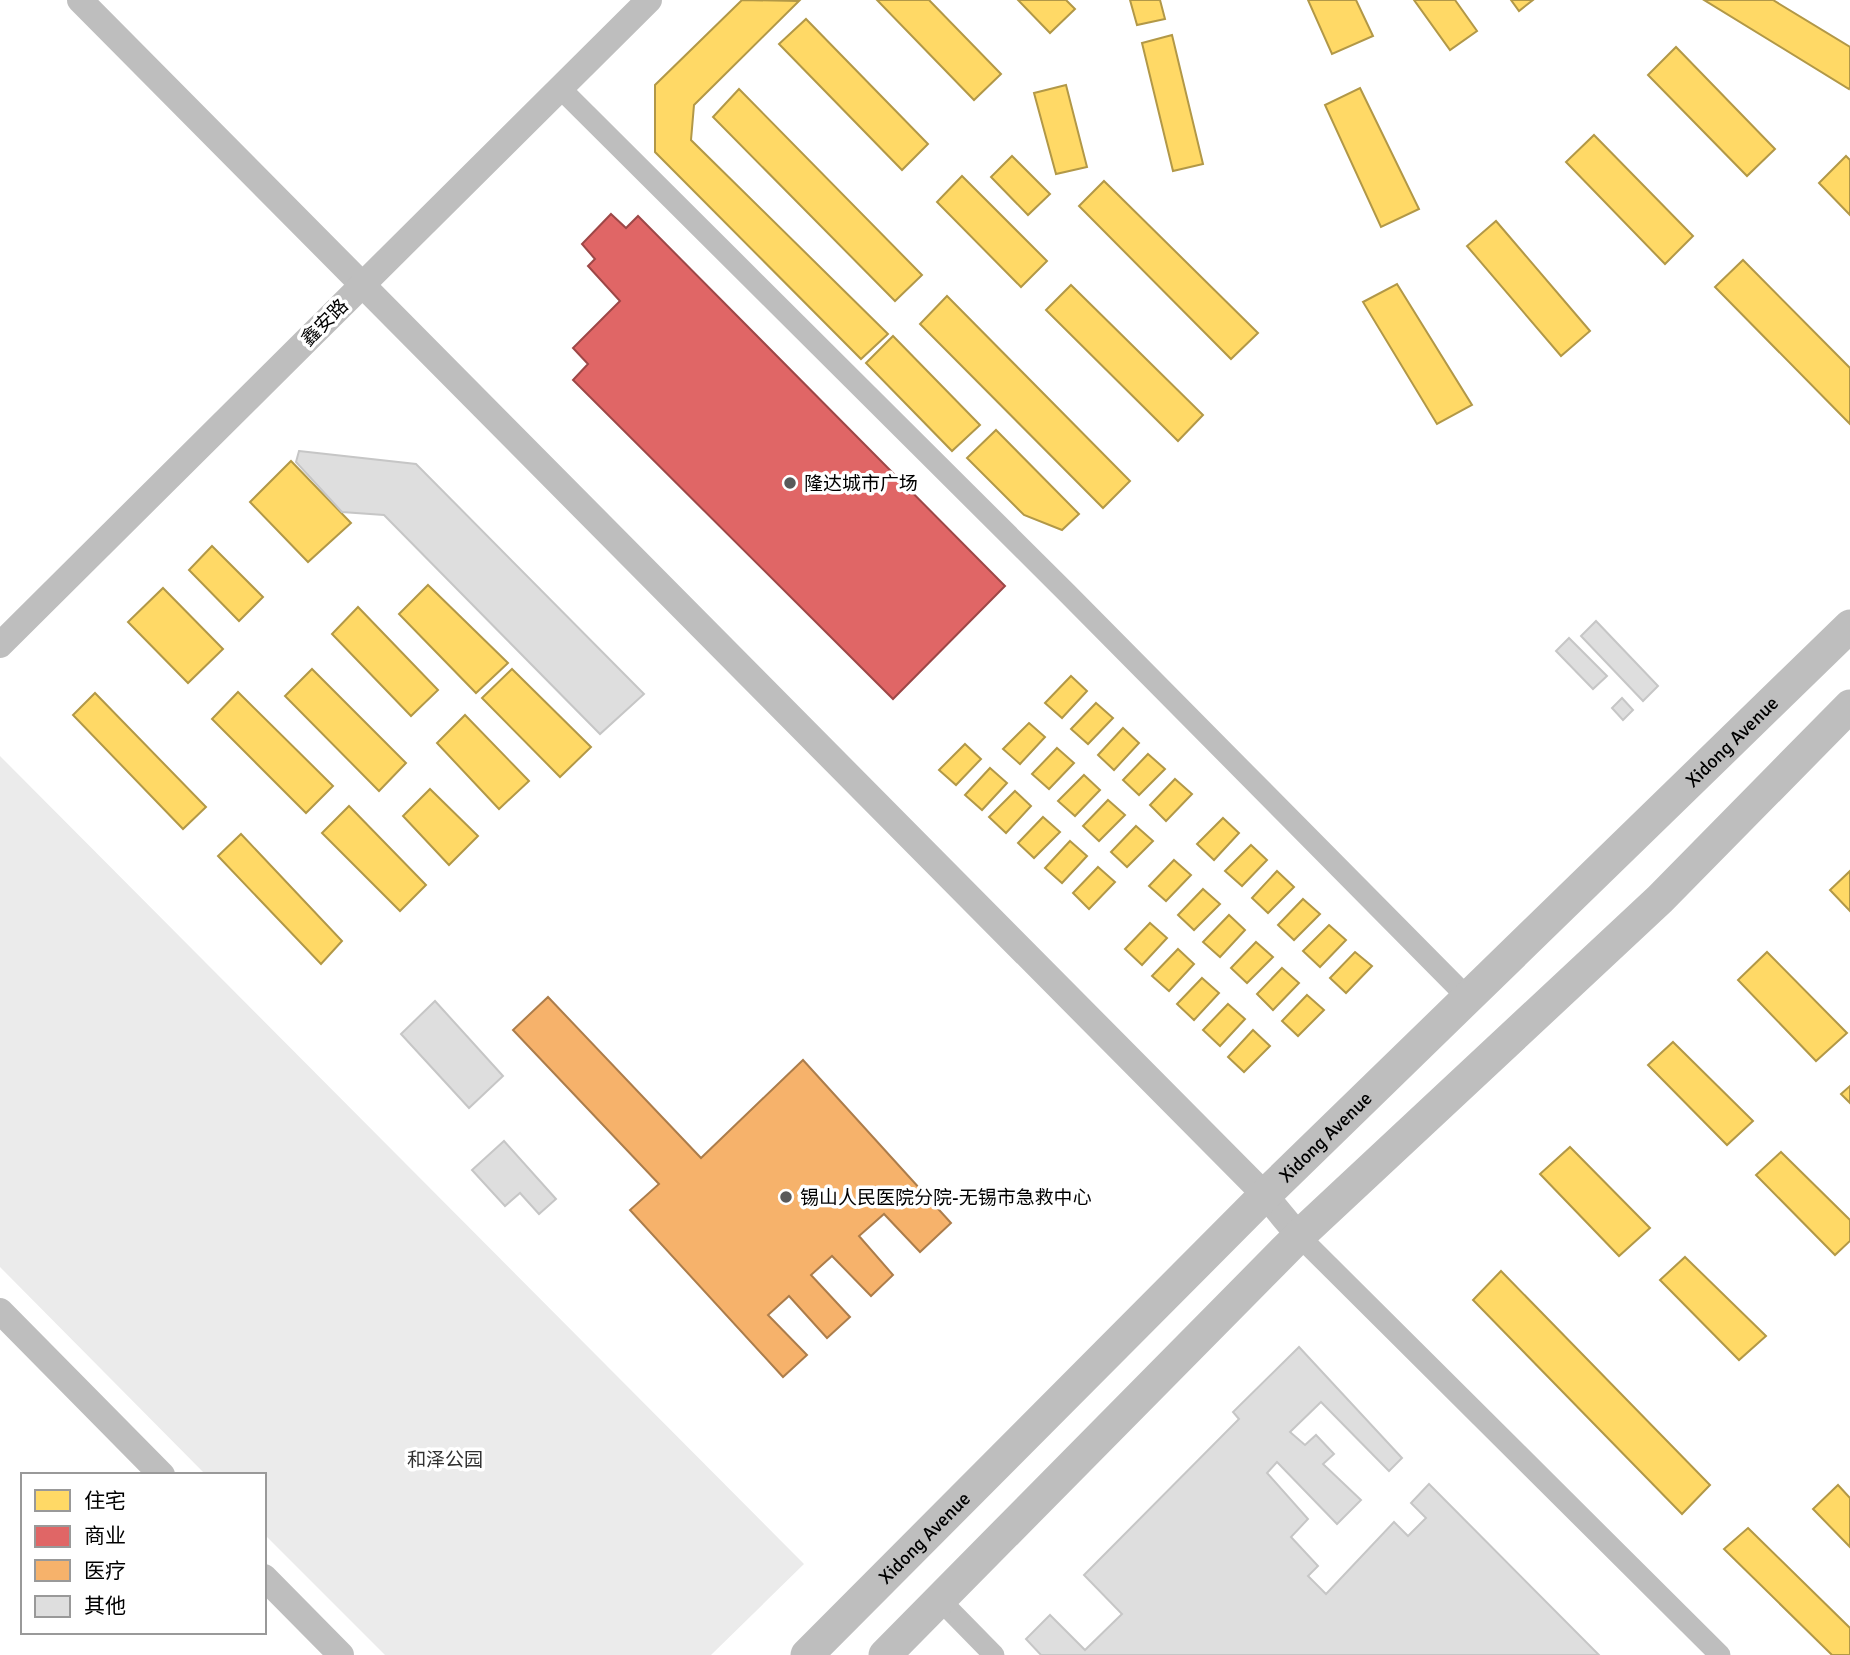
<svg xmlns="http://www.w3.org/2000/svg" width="1850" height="1655" viewBox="0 0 1850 1655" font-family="Signika,'Noto Sans SC',sans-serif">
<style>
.green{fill:#ebebeb}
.homes{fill:#ffd966;stroke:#b29847;stroke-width:2}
.shops{fill:#e06666;stroke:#9d4747;stroke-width:2}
.health{fill:#f6b26b;stroke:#ac7d4b;stroke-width:2}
.building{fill:#dedede;stroke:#c6c6c6;stroke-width:2}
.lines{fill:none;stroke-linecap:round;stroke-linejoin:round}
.minor{stroke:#bebebe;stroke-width:21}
.tertiary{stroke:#bebebe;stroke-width:26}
.primary{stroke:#bebebe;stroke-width:33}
.poi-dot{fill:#595959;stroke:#fff;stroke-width:2.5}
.labels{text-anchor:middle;stroke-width:7;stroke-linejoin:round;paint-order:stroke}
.street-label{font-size:19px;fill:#000;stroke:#fff}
.poi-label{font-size:19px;fill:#000;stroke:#fff;text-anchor:start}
.park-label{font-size:19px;fill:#313131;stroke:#fff}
</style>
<rect width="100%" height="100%" fill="#fff"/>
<!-- green -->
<polygon class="green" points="0,756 804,1564 711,1655 385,1655 264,1534 264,1475 206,1475 0,1267"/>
<!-- homes -->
<g class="homes">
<polygon points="742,0 799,1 694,105 691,140 888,334 861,359 655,152 655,85"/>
<polygon points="877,0 929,0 1001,74 974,100"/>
<polygon points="1018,0 1066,0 1075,9 1050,33"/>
<polygon points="1130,0 1160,0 1165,19 1137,25"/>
<polygon points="1308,0 1356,0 1373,36 1332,54"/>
<polygon points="1414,0 1455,0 1477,31 1450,50"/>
<polygon points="1511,0 1533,0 1519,11"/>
<polygon points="1704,0 1773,0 1850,47 1850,87 1849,89"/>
<polygon points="806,19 928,144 902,170 779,44"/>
<polygon points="1172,35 1203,164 1173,171 1142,43"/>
<polygon points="1676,47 1775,149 1747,176 1648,75"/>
<polygon points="1066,85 1087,167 1056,174 1034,93"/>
<polygon points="1360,88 1419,209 1381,227 1325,105"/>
<polygon points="739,89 922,275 895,301 713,117"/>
<polygon points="1594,135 1693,236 1665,264 1566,162"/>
<polygon points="1012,156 1050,194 1028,215 991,177"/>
<polygon points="1846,156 1850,160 1850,215 1819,183"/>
<polygon points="962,176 1047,261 1021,287 937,202"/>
<polygon points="1104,181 1258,333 1231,359 1079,206"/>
<polygon points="1496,221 1590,331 1561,356 1467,246"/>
<polygon points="1743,260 1850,368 1850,424 1715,287"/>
<polygon points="1397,284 1472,405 1437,424 1363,302"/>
<polygon points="1071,285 1203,415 1178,441 1046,310"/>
<polygon points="947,296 1130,481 1103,508 920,324"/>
<polygon points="893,336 980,425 952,451 866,363"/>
<polygon points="996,430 1079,514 1062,530 1024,515 967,458"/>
<polygon points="291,461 351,523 308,562 250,502"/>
<polygon points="212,546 263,597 239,621 189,570"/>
<polygon points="428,585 508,663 476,693 399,614"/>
<polygon points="163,588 223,649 188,683 128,622"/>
<polygon points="358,607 438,690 411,716 332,634"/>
<polygon points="312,669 406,763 379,791 285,696"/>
<polygon points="512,669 591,747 560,777 482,698"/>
<polygon points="1071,676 1087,691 1062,718 1045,703"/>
<polygon points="238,692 333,786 306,813 212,719"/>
<polygon points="95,693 206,807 183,829 73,715"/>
<polygon points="1096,703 1113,718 1088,744 1071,729"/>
<polygon points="465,715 529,781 499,809 437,743"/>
<polygon points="1029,723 1045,737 1020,764 1003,749"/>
<polygon points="1123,728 1139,743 1114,770 1098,755"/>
<polygon points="965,744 981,759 956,785 939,770"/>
<polygon points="1057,748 1074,763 1049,789 1032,774"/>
<polygon points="1148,754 1165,769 1139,795 1123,780"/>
<polygon points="990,768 1007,783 982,810 965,795"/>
<polygon points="1084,775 1100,790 1075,816 1058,801"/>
<polygon points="1175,779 1192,794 1166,821 1150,805"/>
<polygon points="430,789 478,836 449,865 403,816"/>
<polygon points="1015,791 1031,806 1006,833 989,817"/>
<polygon points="1108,800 1125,815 1099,841 1083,826"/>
<polygon points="349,806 426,885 400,911 322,833"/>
<polygon points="1043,817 1060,832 1034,858 1018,843"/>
<polygon points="1223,818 1239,833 1214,860 1197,844"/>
<polygon points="1136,826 1153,841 1127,867 1111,852"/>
<polygon points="241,834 342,941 321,964 218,856"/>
<polygon points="1070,841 1087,856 1062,883 1045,868"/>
<polygon points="1251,845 1267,860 1242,886 1225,871"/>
<polygon points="1174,860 1191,875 1166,901 1149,886"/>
<polygon points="1098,867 1115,882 1089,909 1073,893"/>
<polygon points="1277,871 1294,887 1268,913 1252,898"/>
<polygon points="1850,871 1850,911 1830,890"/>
<polygon points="1203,889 1220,904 1194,930 1178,915"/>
<polygon points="1303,899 1320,914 1294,940 1278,925"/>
<polygon points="1229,915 1245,930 1220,957 1203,942"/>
<polygon points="1150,923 1167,938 1142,965 1125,949"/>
<polygon points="1329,925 1346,940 1320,967 1303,951"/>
<polygon points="1256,942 1273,957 1247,983 1231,968"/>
<polygon points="1178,949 1194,964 1169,991 1152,976"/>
<polygon points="1355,952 1372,966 1346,993 1330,978"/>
<polygon points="1767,952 1847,1033 1816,1061 1738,980"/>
<polygon points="1282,968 1299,983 1273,1010 1257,994"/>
<polygon points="1202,978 1219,993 1194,1020 1177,1004"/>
<polygon points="1307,995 1324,1010 1298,1036 1282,1021"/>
<polygon points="1228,1004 1245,1019 1220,1046 1203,1030"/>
<polygon points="1253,1030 1270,1046 1244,1072 1228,1057"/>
<polygon points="1673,1042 1753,1121 1727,1145 1648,1065"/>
<polygon points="1850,1086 1850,1103 1841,1094"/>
<polygon points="1570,1147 1650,1228 1619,1256 1540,1174"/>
<polygon points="1781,1152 1850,1220 1850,1241 1835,1255 1756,1175"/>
<polygon points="1685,1257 1766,1336 1739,1360 1660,1280"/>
<polygon points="1501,1271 1710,1485 1682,1514 1473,1300"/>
<polygon points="1838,1485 1850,1498 1850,1547 1813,1509"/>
<polygon points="1748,1528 1850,1628 1850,1655 1832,1655 1724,1549"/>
</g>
<!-- shops -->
<polygon class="shops" points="611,214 626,228 638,216 1005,586 893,699 573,380 588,364 573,348 620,301 588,266 595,259 582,244"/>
<!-- health -->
<polygon class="health" points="548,997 701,1158 803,1060 951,1223 920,1252 884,1214 859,1236 893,1275 871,1296 832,1256 811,1275 850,1317 827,1338 789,1296 768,1315 807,1355 783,1377 630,1210 659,1184 513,1030"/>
<!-- building -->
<g class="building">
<polygon points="299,451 416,464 644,694 600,734 384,515 342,512 296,462"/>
<polygon points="1596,621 1658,686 1643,701 1581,636"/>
<polygon points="1569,638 1607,676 1593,689 1556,651"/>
<polygon points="1622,698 1633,710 1623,720 1612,708"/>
<polygon points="435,1001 503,1076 469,1108 401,1034"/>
<polygon points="504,1141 556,1199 539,1214 520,1193 505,1206 472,1170"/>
<polygon points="1299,1347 1402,1458 1389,1471 1321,1402 1290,1432 1305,1445 1316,1435 1334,1454 1323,1464 1361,1500 1337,1524 1277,1462 1267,1473 1308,1519 1291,1537 1318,1566 1308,1576 1326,1594 1394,1522 1408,1536 1426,1518 1411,1503 1429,1484 1599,1655 1041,1655 1026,1639 1050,1615 1085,1650 1122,1614 1084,1575 1239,1419 1233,1412"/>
</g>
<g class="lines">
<!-- minor -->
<g class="minor">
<polyline points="560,88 1067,593 1468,998"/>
<polyline points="1299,1236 1720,1655"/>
<polyline points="940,1600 994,1655"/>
</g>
<!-- tertiary -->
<g class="tertiary">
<polyline points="80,0 1265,1195 1299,1236"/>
<polyline points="0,645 649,0"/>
<polyline points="0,1311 162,1475"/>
<polyline points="264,1577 341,1655"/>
</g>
<!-- primary -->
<g class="primary">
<path id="s1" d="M807,1655L1265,1195L1850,626"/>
<polyline points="885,1655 1299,1236 1660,899 1850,706"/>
</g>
</g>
<!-- markers -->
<g class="poi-dot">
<circle cx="790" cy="483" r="7"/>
<circle cx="786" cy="1197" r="7"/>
</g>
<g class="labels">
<!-- street labels -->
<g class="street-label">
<text transform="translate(324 322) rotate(-45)" y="7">鑫安路</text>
<text dy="7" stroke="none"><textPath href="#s1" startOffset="1300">Xidong Avenue</textPath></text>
<text dy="7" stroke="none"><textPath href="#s1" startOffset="733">Xidong Avenue</textPath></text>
<text dy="7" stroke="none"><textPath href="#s1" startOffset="166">Xidong Avenue</textPath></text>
</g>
<!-- poi labels -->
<g class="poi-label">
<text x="804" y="490">隆达城市广场</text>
<text x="800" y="1204">锡山人民医院分院-无锡市急救中心</text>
</g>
<!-- park labels -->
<g class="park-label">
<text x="445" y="1466">和泽公园</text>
</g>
</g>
<!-- legend -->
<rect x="21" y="1473" width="245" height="161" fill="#ffffff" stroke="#999999" stroke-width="2"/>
<rect x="35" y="1490" width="35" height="21" fill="#ffd966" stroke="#999999" stroke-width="2"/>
<text x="84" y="1508" font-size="21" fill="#000000">住宅</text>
<rect x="35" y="1526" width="35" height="21" fill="#e06666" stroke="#999999" stroke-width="2"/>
<text x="84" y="1543" font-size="21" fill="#000000">商业</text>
<rect x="35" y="1560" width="35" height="21" fill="#f6b26b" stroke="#999999" stroke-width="2"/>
<text x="84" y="1578" font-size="21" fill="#000000">医疗</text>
<rect x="35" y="1596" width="35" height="21" fill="#dedede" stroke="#999999" stroke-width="2"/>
<text x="84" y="1613" font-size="21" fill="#000000">其他</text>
</svg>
